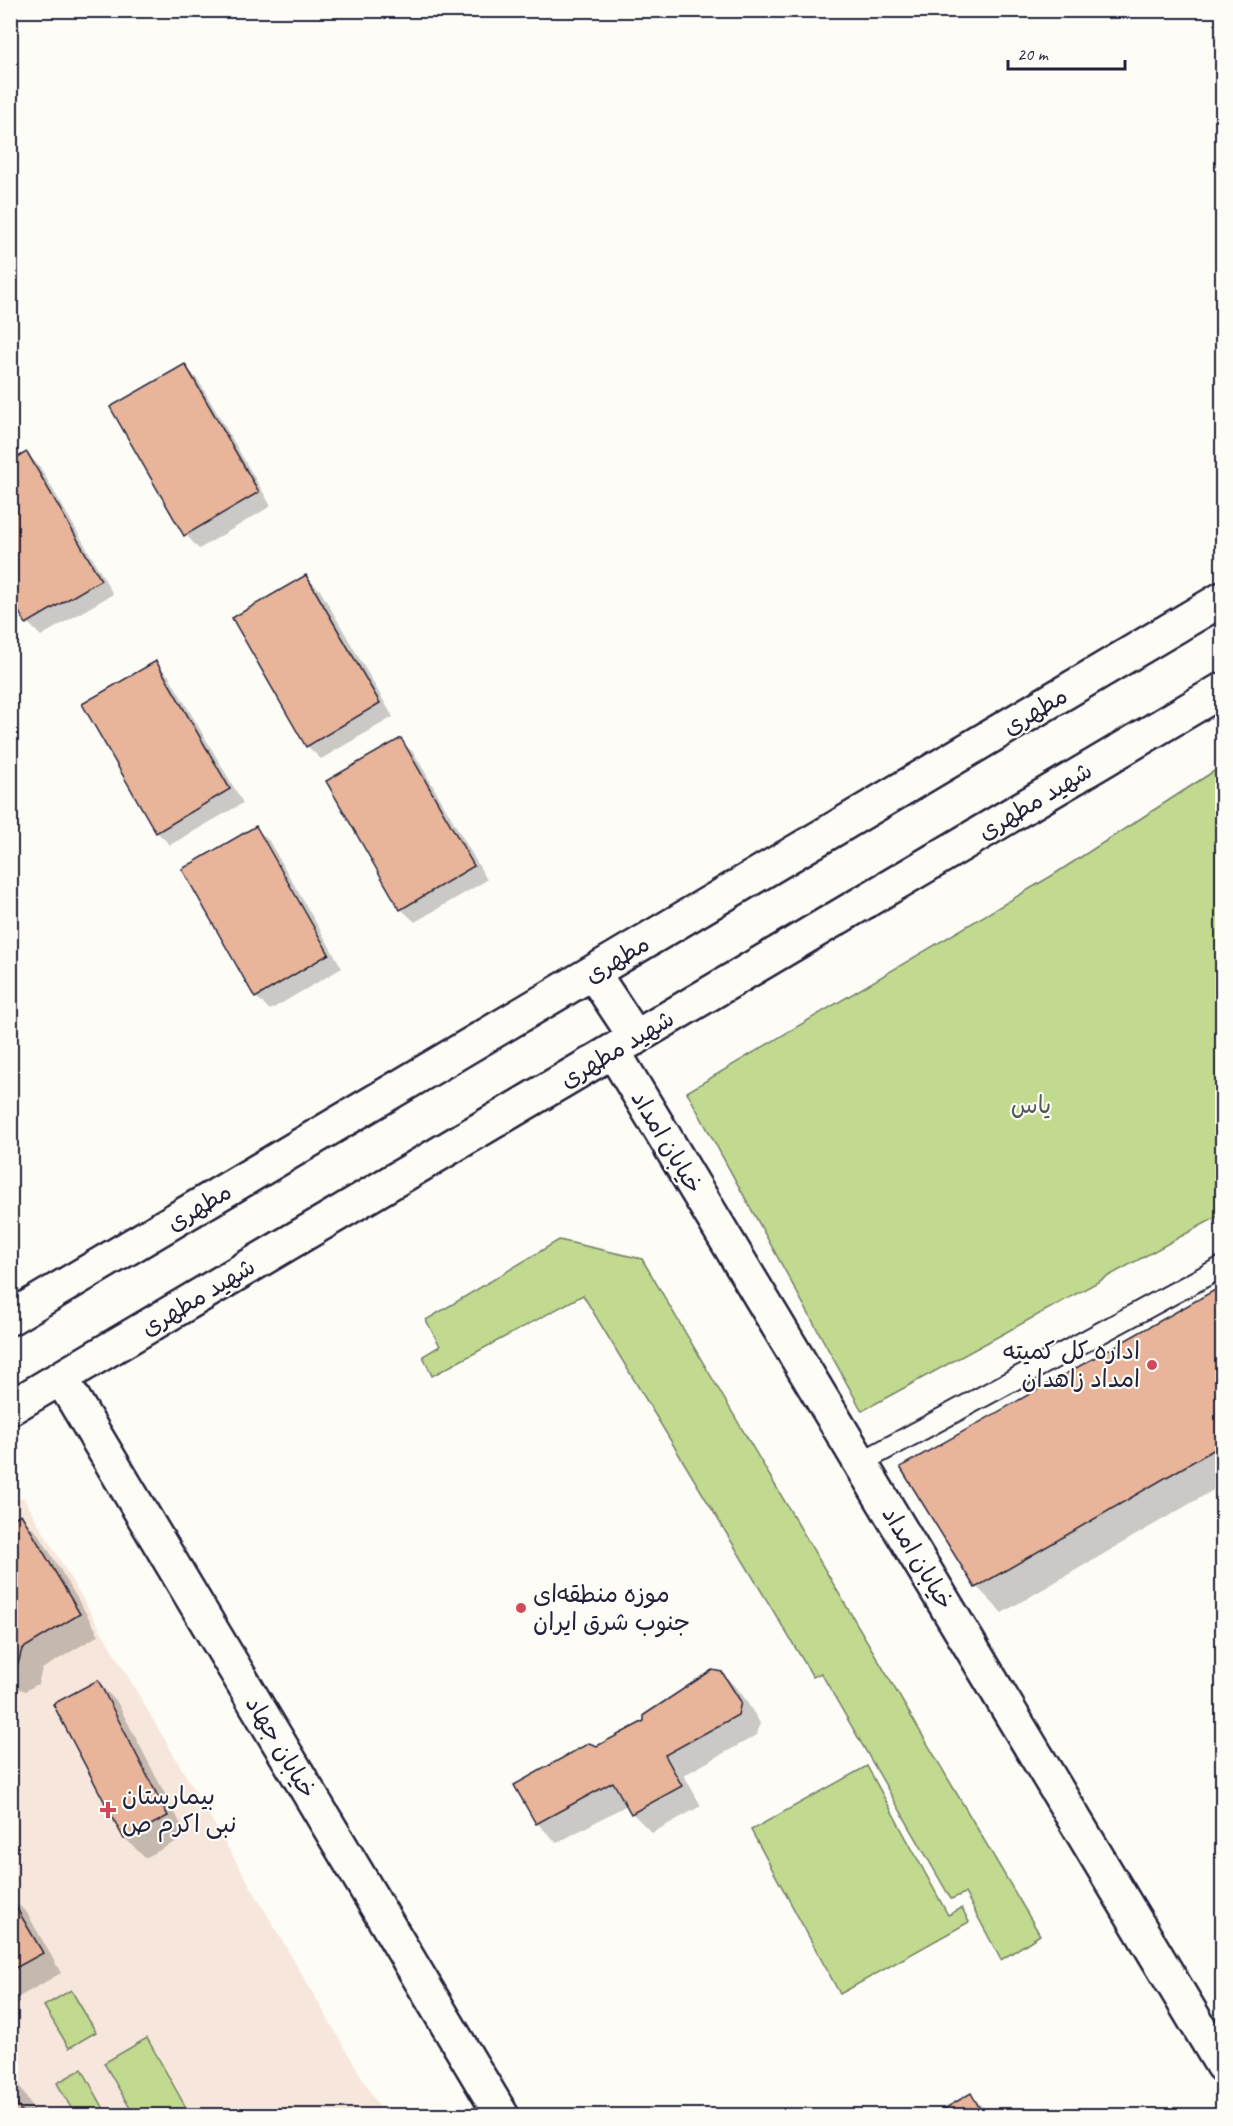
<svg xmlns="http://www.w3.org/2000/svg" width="1233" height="2126" viewBox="0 0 1233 2126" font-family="Caveat,'Playpen Sans Arabic',sans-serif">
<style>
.built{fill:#f7e6db}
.green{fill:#c1da90;stroke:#727e66;stroke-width:1.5}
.shadow{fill:#0003}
.building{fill:#e8b49a;stroke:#22223b;stroke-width:1.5}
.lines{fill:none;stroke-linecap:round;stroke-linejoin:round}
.service-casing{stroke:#22223b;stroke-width:24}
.tertiary-casing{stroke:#22223b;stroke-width:38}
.primary-casing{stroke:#22223b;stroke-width:38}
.service{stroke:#fdfcf7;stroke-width:20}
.tertiary{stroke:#fdfcf7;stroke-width:33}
.primary{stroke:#fdfcf7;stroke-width:33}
.poi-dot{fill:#d1495b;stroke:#fdfcf7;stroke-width:2}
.labels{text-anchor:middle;stroke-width:4.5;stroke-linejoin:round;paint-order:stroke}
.street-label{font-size:24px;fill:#22223b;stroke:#fdfcf7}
.park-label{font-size:24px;fill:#525954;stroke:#fdfcf7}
.poi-label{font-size:24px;fill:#22223b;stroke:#fdfcf7;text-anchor:start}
</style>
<rect width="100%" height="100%" fill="#fdfcf7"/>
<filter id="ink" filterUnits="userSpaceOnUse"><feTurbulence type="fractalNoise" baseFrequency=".0167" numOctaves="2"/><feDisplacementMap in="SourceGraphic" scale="12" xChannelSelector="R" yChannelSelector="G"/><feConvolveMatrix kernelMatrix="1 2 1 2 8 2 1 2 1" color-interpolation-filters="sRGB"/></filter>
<g filter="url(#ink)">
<!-- built -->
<polygon class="built" points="23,1497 384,2115 11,2116 10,1505"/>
<!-- green -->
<g class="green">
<polygon points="1222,766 1222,1214 862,1411 687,1092 1053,875"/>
<polygon points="559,1240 642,1259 1040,1935 1001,1960 965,1893 951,1899 821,1673 813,1677 583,1295 432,1376 423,1356 440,1346 426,1320"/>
<polygon points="867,1766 948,1915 962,1908 969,1922 840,1994 751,1830"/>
<polygon points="71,1990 96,2032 69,2048 44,2006"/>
<polygon points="147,2038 190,2115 134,2115 104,2063"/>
<polygon points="82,2069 105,2111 97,2115 75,2115 57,2083"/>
</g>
<!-- shadow -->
<g class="shadow">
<polygon points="185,366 198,380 271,506 199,549 186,535 112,408"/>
<polygon points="27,454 40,467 113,594 41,636 28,623"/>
<polygon points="306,577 320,590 393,717 321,759 307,746"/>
<polygon points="156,663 169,676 243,803 170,845 157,832"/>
<polygon points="400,740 414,753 487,880 415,922 401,909"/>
<polygon points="256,828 269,841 342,968 270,1010 256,997"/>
<polygon points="1222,1288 1222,1485 1002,1613 977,1587 902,1468"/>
<polygon points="21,1516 40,1536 99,1635 42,1669 38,1684 25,1691 10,1684 10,1522"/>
<polygon points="722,1673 742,1694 760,1723 757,1735 684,1775 701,1806 652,1833 632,1813 627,1805 557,1843 537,1823 597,1748 645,1722"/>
<polygon points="97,1682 117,1702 187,1836 145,1858 125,1838"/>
<polygon points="10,1897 27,1913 61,1973 10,2002"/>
<polygon points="10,2074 15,2078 37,2116 10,2116"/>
<polygon points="971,2095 991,2116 935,2116"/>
</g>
<!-- building -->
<g class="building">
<polygon points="185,364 259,492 184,536 110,407"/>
<polygon points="27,452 101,580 26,624 10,596 10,461"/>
<polygon points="306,575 380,703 306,747 232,618"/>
<polygon points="156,661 230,789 156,833 82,704"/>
<polygon points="401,738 474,866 400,910 326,781"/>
<polygon points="256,826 329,954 255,998 182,869"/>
<polygon points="1222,1286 1222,1445 975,1588 900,1467"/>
<polygon points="21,1514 80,1614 22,1649 18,1664 10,1668 10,1520"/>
<polygon points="712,1670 722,1672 741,1702 738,1715 665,1755 682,1786 631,1814 613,1782 536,1824 514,1785 589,1743 597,1746 644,1721 644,1715"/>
<polygon points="98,1680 168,1816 124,1839 53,1704"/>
<polygon points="10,1897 43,1953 10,1971"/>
<polygon points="10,2092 24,2116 10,2116"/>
<polygon points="971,2093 984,2116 932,2116"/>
</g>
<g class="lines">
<defs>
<polyline id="service" points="860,1463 1222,1267"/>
<g id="tertiary">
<polyline points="613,1051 1222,2065"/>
<polyline points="61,1378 502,2116"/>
</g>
<g id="primary">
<polyline points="593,973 636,1038"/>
<polyline points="10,1318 1222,599"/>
<polyline points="10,1408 1222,690"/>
</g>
</defs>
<!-- service casing -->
<use href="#service" class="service-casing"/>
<!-- tertiary casing -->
<use href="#tertiary" class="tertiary-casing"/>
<!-- primary casing -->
<use href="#primary" class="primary-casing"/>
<!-- service -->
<use href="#service" class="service"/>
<!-- tertiary -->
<use href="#tertiary" class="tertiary"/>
<!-- primary -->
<use href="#primary" class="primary"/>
</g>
</g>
<!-- markers -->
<g class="poi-dot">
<circle cx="1152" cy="1365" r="6"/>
<circle cx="521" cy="1608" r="6"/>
<path d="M105 1801h6v6h6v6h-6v6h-6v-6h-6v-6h6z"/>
</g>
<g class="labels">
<!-- street labels -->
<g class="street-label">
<text transform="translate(1035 711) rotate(-31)" y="8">مطهری</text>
<text transform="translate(1035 801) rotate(-31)" y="8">شهید مطهری</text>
<text transform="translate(617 959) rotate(-31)" y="8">مطهری</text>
<text transform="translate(617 1049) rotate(-31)" y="8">شهید مطهری</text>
<text transform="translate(667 1142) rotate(59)" y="8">خیابان امداد</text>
<text transform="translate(199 1207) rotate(-31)" y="8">مطهری</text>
<text transform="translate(198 1297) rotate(-31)" y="8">شهید مطهری</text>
<text transform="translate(918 1558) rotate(59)" y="8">خیابان امداد</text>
<text transform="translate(281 1747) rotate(59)" y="8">خیابان جهاد</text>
</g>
<!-- park labels -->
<g class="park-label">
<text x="1031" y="1113">یاس</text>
</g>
<!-- poi labels -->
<g class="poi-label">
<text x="1140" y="1359" text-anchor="end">اداره کل کمیته<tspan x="1140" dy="28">امداد زاهدان</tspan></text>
<text x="533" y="1602">موزه منطقه‌ای<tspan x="533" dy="28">جنوب شرق ایران</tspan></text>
<text x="122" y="1804">بیمارستان<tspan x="122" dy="28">نبی اکرم ص</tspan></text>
</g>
</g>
<!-- margin -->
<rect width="1233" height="2126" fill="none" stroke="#fdfcf7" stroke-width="36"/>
<rect x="18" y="18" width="1197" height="2090" fill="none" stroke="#22223b" stroke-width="2" filter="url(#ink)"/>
<!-- scale -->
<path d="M1008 60v9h117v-9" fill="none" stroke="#22223b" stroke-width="3"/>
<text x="1017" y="60" font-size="18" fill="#22223b" stroke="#fdfcf7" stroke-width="4.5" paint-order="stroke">20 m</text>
</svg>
